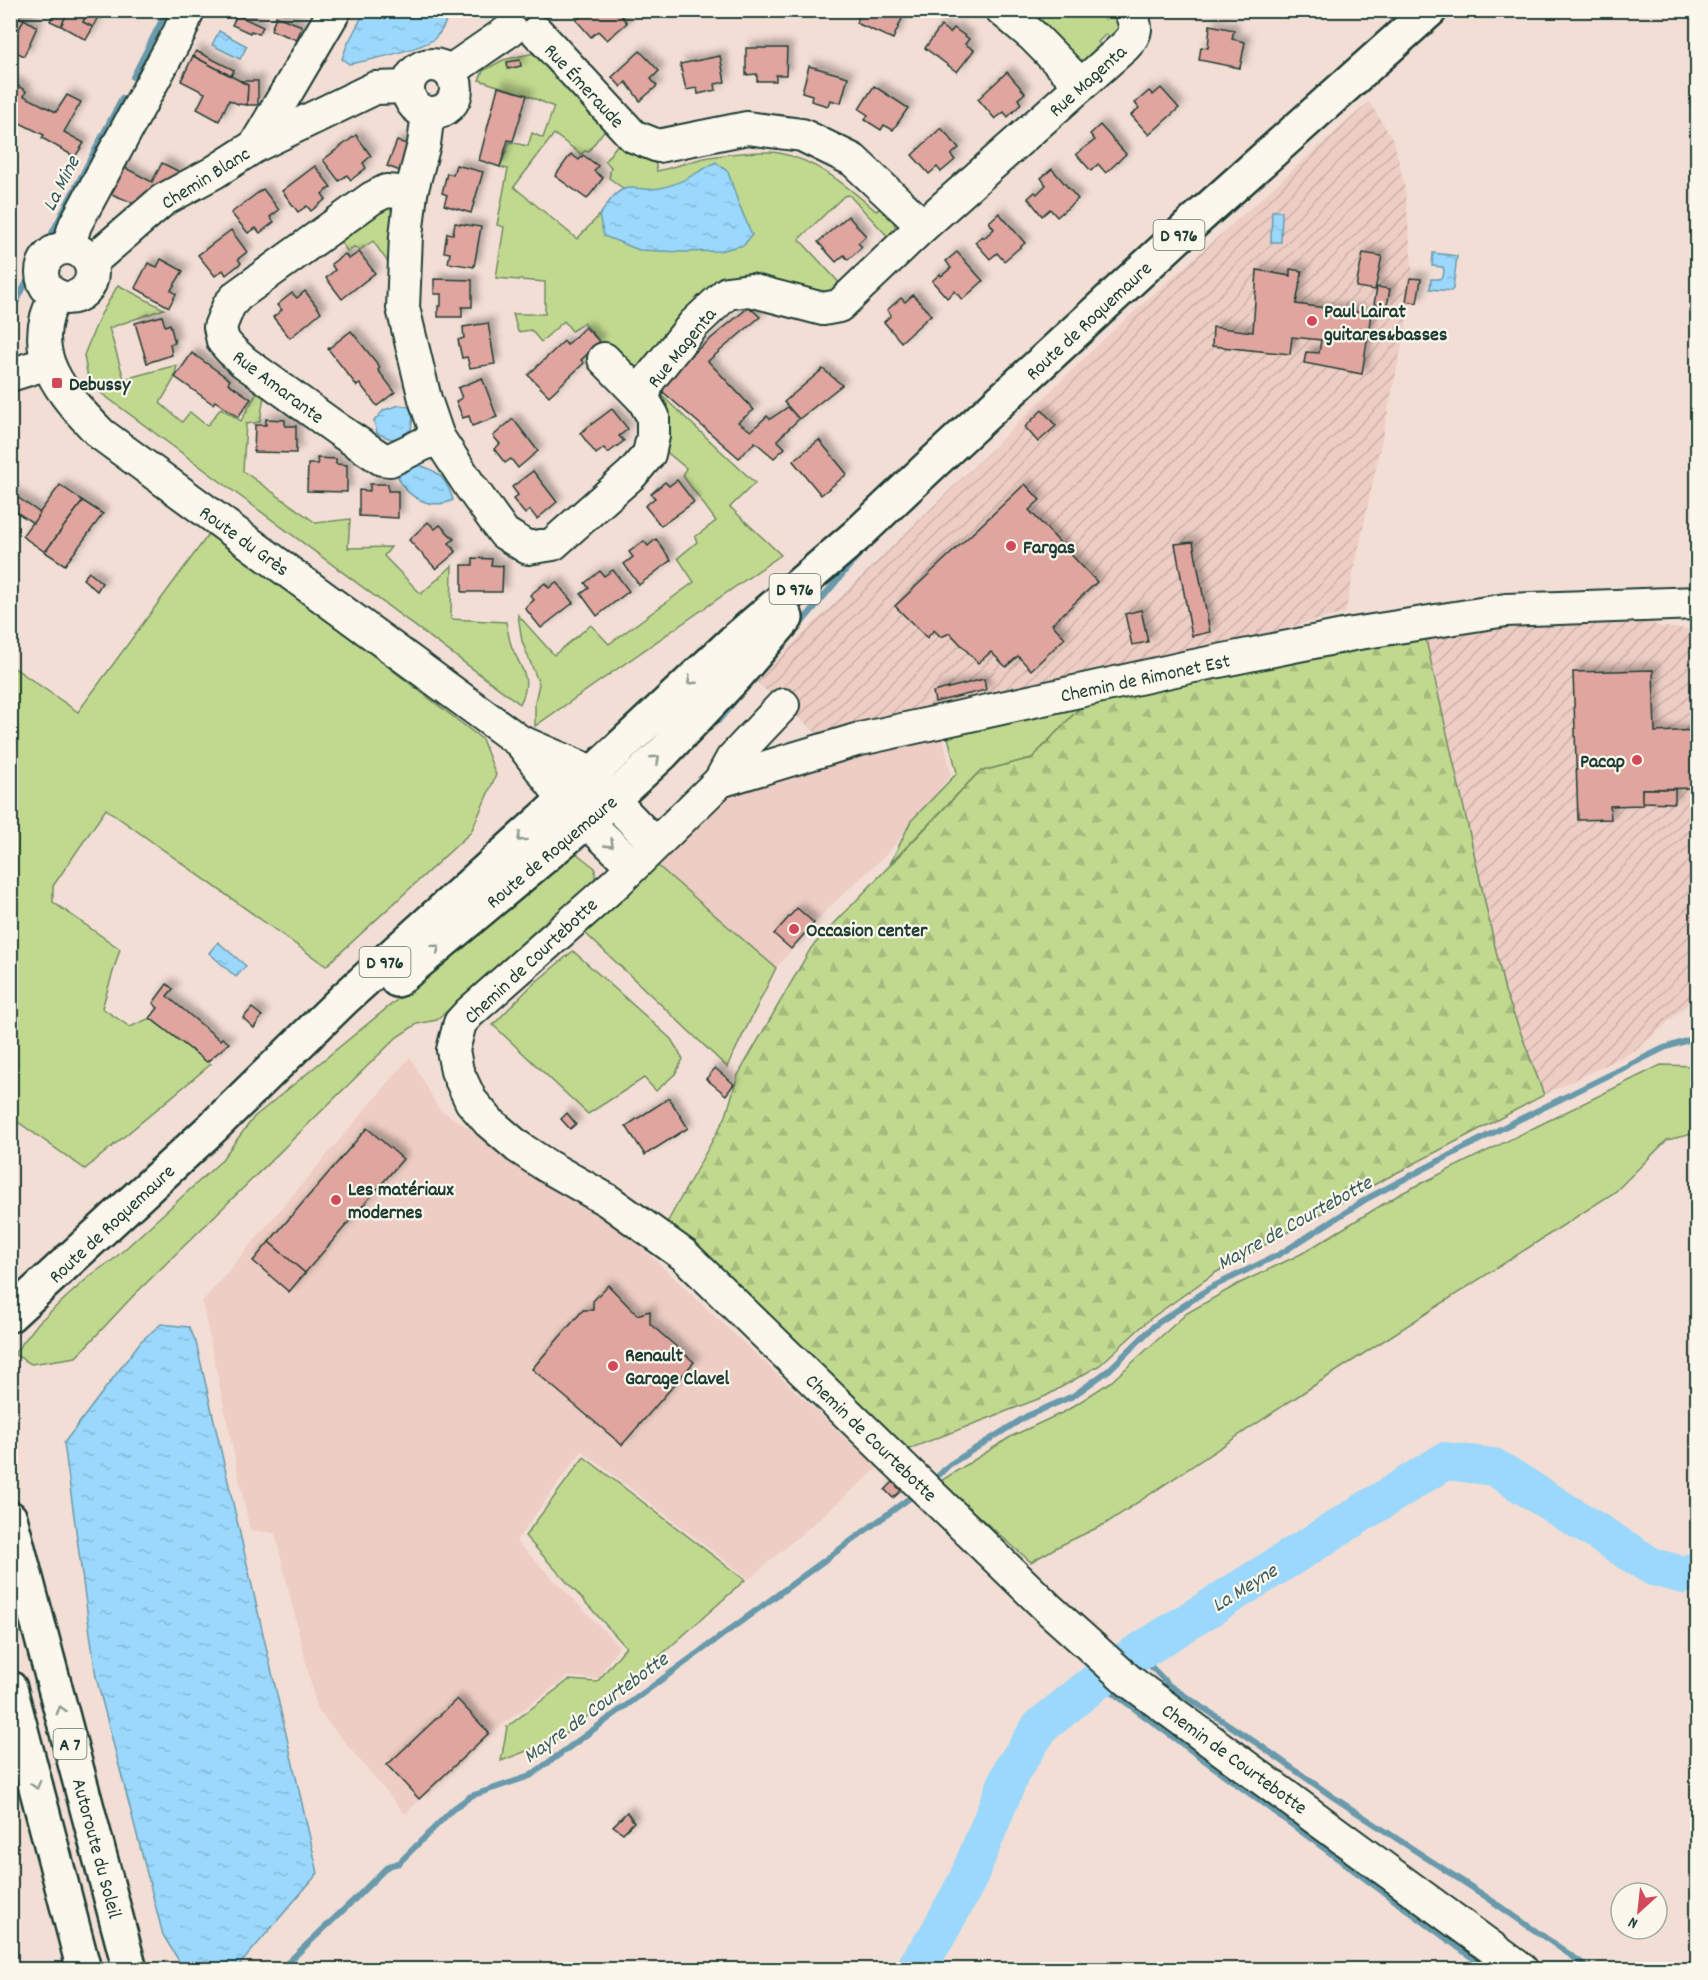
<svg xmlns="http://www.w3.org/2000/svg" width="1708" height="1980" viewBox="0 0 1708 1980" font-family="Dekko,sans-serif">
<style>
.built{fill:#edcdc4}
.industrial{fill:url(#industrial-furrows)}
.grass{fill:#c1d98f;stroke:#708b62;stroke-width:1.5}
.forest{fill:url(#forest-firs);stroke:#708b62;stroke-width:1.5}
.water{fill:url(#water-ripples);stroke:#699aac;stroke-width:1.5}
.lines{fill:none;stroke-linecap:round;stroke-linejoin:round}
.stream{stroke:#699aac;stroke-width:6}
.river{stroke:#9bd8fc;stroke-width:38}
.building{fill:#dfa59e;stroke:#1f3d34;stroke-width:1.5;filter:url(#shadow)}
.minor-casing{stroke:#1f3d34;stroke-width:36}
.major-casing{stroke:#1f3d34;stroke-width:38}
.highway-casing{stroke:#1f3d34;stroke-width:38}
.minor{stroke:#fbf7ec;stroke-width:32}
.major{stroke:#fbf7ec;stroke-width:33}
.highway{stroke:#fbf7ec;stroke-width:33}
.oneway{stroke:#8d9a90}
.poi-dot{fill:#d1495b;stroke:#fbf7ec;stroke-width:2}
.labels{text-anchor:middle;stroke-width:4.5;stroke-linejoin:round;paint-order:stroke}
.shield{fill:#fbf7ec;stroke:#61756b;stroke-width:1.5}
.shield-label{font-size:18px;font-weight:bold;fill:#1f3d34}
.street-label{font-size:20px;fill:#1f3d34;stroke:#fbf7ec}
.poi-label{font-size:20px;font-weight:bold;fill:#1f3d34;stroke:#fbf7ec;text-anchor:start}
.water-label{font-size:21px;font-style:italic;fill:#385c5c;stroke:#fbf7ec}
</style>
<defs>
<pattern id="industrial-furrows" width="10" height="10" patternUnits="userSpaceOnUse" patternTransform="scale(1.5)"><rect width="10" height="10" fill="#edcdc4"/><path d="M-1 1l2-2M0 10L10 0M9 11l2-2" fill="none" stroke="#cbb1a9"/></pattern>
<pattern id="forest-firs" width="22" height="20" patternUnits="userSpaceOnUse" patternTransform="scale(1.5)"><rect width="22" height="20" fill="#c1d98f"/><path d="M5 1l3.5 6h-7zM16 11l3.5 6h-7z" fill="#a5bb7c"/></pattern>
<pattern id="water-ripples" width="26" height="14" patternUnits="userSpaceOnUse" patternTransform="scale(1.5)"><rect width="26" height="14" fill="#9bd8fc"/><path d="M2 4q2-2 4 0t4 0M15 11q2-2 4 0t4 0" fill="none" stroke="#85bad9"/></pattern>
<filter id="shadow"><feDropShadow dx="5.5" dy="-5.5" stdDeviation="3" flood-color="#0004"/></filter>
</defs>
<rect width="100%" height="100%" fill="#f3ded5"/>
<filter id="ink" filterUnits="userSpaceOnUse"><feTurbulence type="fractalNoise" baseFrequency=".0167" numOctaves="2"/><feDisplacementMap in="SourceGraphic" scale="12" xChannelSelector="R" yChannelSelector="G"/><feConvolveMatrix kernelMatrix="1 2 1 2 8 2 1 2 1" color-interpolation-filters="sRGB"/></filter>
<g filter="url(#ink)">
<!-- built -->
<g class="built">
<polygon points="943,735 951,775 887,854 827,909 776,968 657,865 707,808 763,779"/>
<polygon points="410,1057 439,1109 615,1223 878,1468 749,1579 582,1451 516,1541 619,1646 598,1679 568,1677 504,1723 405,1814 317,1709 275,1533 250,1530 202,1302"/>
</g>
<!-- industrial -->
<g class="industrial">
<polygon points="1369,102 1394,141 1405,189 1414,288 1345,613 1224,644 820,736 755,681 1105,338"/>
<polygon points="1627,613 1661,627 1691,629 1697,620 1697,996 1638,1049 1544,1095 1505,991 1424,631"/>
</g>
<!-- grass -->
<g class="grass">
<path d="M1016,11H1093L1105,19L1112,11H1117L1125,21L1116,45L1106,34L1098,42L1107,53C1095,59 1087,61 1073,60Z"/>
<path d="M538,52L606,128L588,152L585,151L581,154L554,134L514,187L577,239L624,189L609,178L611,167L605,161L621,140L654,157L657,171C675,167 692,160 710,157C727,154 763,150 779,153C817,160 848,187 876,211L888,204L896,229L893,242L849,195L844,196L799,239L845,289L833,298L754,279L638,376L621,367L584,323L572,331L564,321L541,342L531,330L518,332L513,314H545V282L496,278L504,227L497,225L508,169L500,167L510,142L528,146L532,133L543,138L554,107L529,96L479,80L483,71L503,60Z"/>
<polygon points="398,199 394,271 373,241 360,250 354,247 348,252 338,239"/>
<path d="M118,285L164,309L109,328L124,379L177,365L174,379L160,403L182,422L190,412L207,426L221,408L241,421L256,394L264,395L260,422L246,424L243,471L316,523L350,519L348,548L391,547L384,556L421,594L452,566L451,619L506,622C508,631 509,642 513,650C523,671 532,680 520,704L89,384L84,355L100,316Z"/>
<polygon points="658,392 755,483 730,507 781,555 535,726 535,702 539,684 522,641 518,615 554,655 591,625 609,644 694,582 678,558 697,542 695,537 716,521 683,476 686,468 663,449"/>
<polygon points="211,531 482,739 496,775 471,832 326,966 106,809 53,886 53,902 120,949 102,1008 130,1027 150,1018 211,1064 85,1169 11,1117 10,665 78,712"/>
<polygon points="1090,697 1032,758 979,772 890,864 911,821 957,773 946,729"/>
<polygon points="576,853 595,868 595,882 571,905 548,919 437,1020 417,1024 397,1037 133,1296 76,1357 31,1364 14,1354 39,1322 91,1275 114,1259 220,1162 254,1117"/>
<polygon points="657,865 776,968 727,1067 583,931"/>
<polygon points="573,951 671,1039 683,1059 675,1074 656,1091 644,1078 588,1114 493,1025 531,986"/>
<polygon points="1661,1065 1697,1066 1697,1133 1667,1140 1615,1192 1307,1390 1105,1524 1057,1547 1031,1562 939,1482 1012,1436 1066,1411 1112,1381 1187,1313 1240,1283 1301,1254 1400,1194"/>
<polygon points="584,1457 745,1580 632,1681 560,1738 501,1761 507,1727 569,1680 597,1682 626,1647 525,1536"/>
</g>
<!-- forest -->
<polygon class="forest" points="1424,631 1505,991 1544,1095 1349,1198 1215,1273 1150,1319 1100,1365 1046,1396 901,1452 663,1230 726,1116 738,1075 811,948 979,772 1032,758 1090,697"/>
<!-- water -->
<g class="water">
<path d="M365,11V10L449,11C447,20 442,32 434,39C421,49 367,61 349,64L342,59L347,45Z"/>
<polygon points="219,31 247,46 240,59 212,45"/>
<path d="M716,162L728,172L738,202L752,235L744,245L719,251L683,252L639,250L604,236L599,216C606,207 613,193 624,189C633,186 642,190 652,189C674,188 697,173 716,162Z"/>
<polygon points="1272,211 1282,211 1281,242 1271,242"/>
<polygon points="1433,253 1457,256 1453,289 1451,291 1430,289 1431,279 1438,279 1443,277 1444,271 1443,267 1432,266"/>
<polygon points="400,405 409,407 413,417 411,429 402,437 391,439 377,433 374,421 384,410"/>
<path d="M415,464C438,470 446,477 453,500C430,511 403,496 397,473Z"/>
<polygon points="218,942 246,966 236,977 209,953"/>
<polygon points="161,1324 189,1327 196,1342 318,1873 236,1969 184,1969 163,1935 96,1677 64,1443 141,1341"/>
</g>
<g class="lines">
<!-- stream -->
<g class="stream">
<polyline points="1440,19 1451,10"/>
<polyline points="133,77 167,10"/>
<polyline points="10,314 122,98"/>
<polyline points="798,627 861,552"/>
<polyline points="718,721 735,701"/>
<polyline points="934,1480 949,1465 1027,1416 1073,1396 1109,1370 1155,1325 1210,1288 1280,1254 1368,1198 1510,1124 1664,1048 1698,1037"/>
<polyline points="1138,1653 1170,1686 1261,1746 1333,1797 1482,1894 1592,1970"/>
<polyline points="1097,1681 1489,1970"/>
<polyline points="280,1970 355,1899 388,1866 399,1863 453,1809 471,1796 530,1776 911,1497"/>
</g>
<!-- river -->
<polyline class="river" points="914,1970 937,1936 967,1881 1012,1770 1041,1726 1097,1681 1128,1659 1445,1461 1494,1467 1653,1567 1683,1575 1698,1570"/>
</g>
<!-- building -->
<g class="building">
<polygon points="55,10 60,10 67,14 61,26 50,21"/>
<polygon points="60,10 89,10 83,22 93,27 86,40 61,26 67,14"/>
<polygon points="89,10 101,10 93,27 83,22"/>
<polygon points="591,10 617,10 627,23 607,40 598,31 591,37 576,20"/>
<polygon points="861,10 896,10 904,14 893,39 856,23"/>
<polygon points="10,13 24,19 14,40 10,39"/>
<polygon points="237,15 263,27 259,34 251,31 250,33 232,25"/>
<polygon points="276,16 302,26 297,40 271,30"/>
<polygon points="24,19 37,27 24,56 10,49"/>
<polygon points="1210,25 1234,30 1232,39 1245,42 1240,68 1199,60 1201,47 1208,48"/>
<polygon points="941,26 950,33 954,28 969,39 965,44 974,50 957,72 925,48"/>
<polygon points="746,48 787,48 786,75 776,75 776,81 757,81 757,74 746,75"/>
<polygon points="196,51 234,70 231,76 193,56"/>
<polygon points="640,51 659,71 651,79 657,86 640,101 626,82 621,87 612,77"/>
<polygon points="193,56 248,85 247,105 238,104 229,100 219,121 197,109 205,93 181,81"/>
<polygon points="720,56 725,82 715,84 716,90 698,94 697,88 686,90 680,64"/>
<polygon points="520,60 521,66 508,69 507,62"/>
<polygon points="809,66 848,77 841,103 830,100 828,106 811,101 812,95 802,92"/>
<polygon points="1007,72 1025,93 1018,99 1021,104 1008,117 1004,112 995,119 978,99"/>
<polygon points="240,81 258,81 258,105 247,105 248,85"/>
<polygon points="12,82 26,91 24,96 56,112 67,95 81,102 64,132 84,143 75,157 42,138 44,135 10,118 10,86"/>
<polygon points="874,86 908,108 893,130 884,125 881,130 865,120 868,115 859,109"/>
<polygon points="498,87 527,95 513,141 508,140 500,167 479,160"/>
<polygon points="1161,88 1179,108 1149,135 1131,115 1139,108 1135,103 1149,91 1153,95"/>
<polygon points="1100,125 1126,154 1106,173 1098,164 1091,171 1076,154 1095,140 1090,134"/>
<polygon points="941,128 959,148 951,155 955,160 941,172 937,167 929,174 912,155"/>
<polygon points="356,135 371,156 363,163 366,168 351,180 347,175 339,181 323,160"/>
<polygon points="397,141 410,145 400,171 387,166"/>
<polygon points="571,154 579,160 583,155 598,166 594,171 603,178 587,199 555,176"/>
<polygon points="116,163 152,182 162,163 182,173 140,206 102,190"/>
<polygon points="456,165 483,172 471,213 444,205 447,195 442,193 447,173 453,175"/>
<polygon points="315,166 331,187 322,194 326,199 311,211 307,206 298,212 282,191"/>
<polygon points="1052,169 1078,199 1057,217 1050,209 1042,216 1028,198 1035,192 1037,194 1046,185 1041,178"/>
<polygon points="263,189 279,210 270,217 274,222 260,233 256,228 248,233 231,213"/>
<polygon points="999,213 1025,243 1004,261 997,253 990,259 975,242 982,236 984,238 994,229 989,222"/>
<polygon points="848,216 866,236 858,243 862,247 848,260 844,255 836,262 818,242"/>
<polygon points="455,223 481,227 474,267 448,263 450,253 444,252 447,233 453,234"/>
<polygon points="231,230 247,252 238,259 241,263 226,275 223,270 215,276 198,255"/>
<polygon points="359,252 375,273 342,299 326,278 335,270 331,264 345,254 349,259"/>
<polygon points="957,252 983,281 962,300 955,291 947,298 932,281 940,274 941,276 951,268 946,261"/>
<polygon points="1363,253 1382,256 1375,290 1356,287"/>
<polygon points="161,259 183,271 171,290 176,294 169,307 135,288 148,263 157,267"/>
<polygon points="1290,269 1302,271 1296,304 1371,314 1362,374 1304,363 1306,352 1319,353 1321,340 1292,337 1290,354 1212,346 1213,327 1253,332 1257,270 1290,276"/>
<polygon points="1410,278 1421,279 1417,303 1406,301"/>
<polygon points="434,279 472,280 472,307 462,307 462,317 438,317 438,306 441,306 441,294 434,294"/>
<polygon points="1377,287 1390,289 1387,306 1374,304"/>
<polygon points="305,291 321,312 290,338 273,317 282,310 277,305 292,293 297,298"/>
<polygon points="913,295 931,315 901,342 884,322 891,315 887,310 901,298 905,302"/>
<polygon points="749,307 760,317 708,361 754,410 738,422 751,431 767,416 770,419 788,407 799,419 777,440 785,448 774,458 755,442 739,458 655,385"/>
<polygon points="162,316 165,326 170,324 175,343 170,344 172,355 147,363 135,323"/>
<polygon points="488,323 495,364 470,368 467,357 462,358 458,340 464,338 463,327"/>
<polygon points="585,327 600,342 581,360 584,363 549,396 528,375 564,341 567,345"/>
<polygon points="351,331 380,367 378,370 395,392 377,406 360,384 357,386 328,349"/>
<polygon points="192,353 230,380 228,383 251,399 238,417 215,401 213,404 175,377"/>
<polygon points="823,369 842,385 799,419 784,402"/>
<polygon points="482,378 497,417 472,426 469,416 463,418 456,401 462,398 458,388"/>
<polygon points="612,409 628,429 619,436 624,441 608,453 604,448 596,454 580,433"/>
<polygon points="1042,410 1056,426 1038,442 1025,427"/>
<polygon points="266,419 285,420 285,426 296,426 296,453 254,452 255,425 266,425"/>
<polygon points="513,419 538,451 518,468 511,459 505,463 494,449 500,444 493,436"/>
<polygon points="819,440 847,474 821,495 793,461"/>
<polygon points="317,458 336,459 336,464 347,465 347,492 307,491 308,464 318,464"/>
<polygon points="533,471 557,502 537,519 530,510 525,514 513,499 518,495 512,487"/>
<polygon points="677,480 694,502 661,526 645,506 655,498 651,494 665,482 669,486"/>
<polygon points="370,484 388,484 388,491 398,491 398,518 359,516 359,490 370,491"/>
<polygon points="1025,484 1040,500 1029,510 1097,582 1052,624 1065,638 1031,670 1018,656 1006,667 991,652 978,663 950,633 941,637 934,630 927,638 895,606"/>
<polygon points="60,485 83,501 45,552 22,536"/>
<polygon points="10,492 40,513 33,523 10,508"/>
<polygon points="83,501 103,514 65,565 45,552"/>
<polygon points="428,522 435,529 440,525 454,539 449,543 456,552 436,569 409,540"/>
<polygon points="656,539 671,560 639,585 624,564 633,557 629,552 644,541 648,546"/>
<polygon points="1193,542 1210,632 1192,636 1175,544"/>
<polygon points="473,558 492,559 491,565 503,566 502,592 462,592 462,565 473,565"/>
<polygon points="613,570 629,591 597,616 581,594 589,588 585,583 600,571 604,576"/>
<polygon points="89,572 102,583 97,591 83,579"/>
<polygon points="556,582 573,603 541,628 525,608 534,600 530,595 545,583 549,588"/>
<polygon points="1141,610 1148,642 1132,645 1125,614"/>
<polygon points="1653,670 1655,732 1698,730 1698,788 1642,789 1643,805 1610,806 1611,819 1578,820 1573,672"/>
<polygon points="984,679 986,690 935,702 933,692"/>
<polygon points="1642,789 1675,789 1675,803 1642,802"/>
<polygon points="797,908 814,923 791,949 774,934"/>
<polygon points="167,984 173,989 167,996 220,1040 222,1038 229,1043 207,1062 150,1018 158,1008 153,1003"/>
<polygon points="252,1008 262,1016 254,1028 243,1018"/>
<polygon points="715,1068 734,1084 726,1095 706,1079"/>
<polygon points="669,1098 688,1128 645,1155 626,1126"/>
<polygon points="567,1113 576,1124 570,1129 561,1119"/>
<polygon points="367,1128 403,1159 305,1273 269,1242"/>
<polygon points="269,1242 305,1273 289,1292 253,1261"/>
<polygon points="608,1285 637,1315 650,1311 650,1324 694,1362 622,1445 532,1369 583,1310 593,1310 593,1301"/>
<polygon points="893,1482 901,1491 893,1498 885,1490"/>
<polygon points="457,1699 489,1733 419,1799 387,1765"/>
<polygon points="627,1812 634,1822 623,1833 613,1826"/>
</g>
<g class="lines">
<defs>
<g id="minor">
<polyline points="1002,10 1033,36 1081,85"/>
<polyline points="537,32 633,136 658,146 747,128 802,135 853,160 923,226"/>
<circle cx="432" cy="89" r="24"/>
<polyline points="449,72 510,30"/>
<path d="M428,113L424,144L411,193L406,236L403,308L425,399L438,437L470,486L504,533L528,548L553,544L632,474L649,454L653,436V416L643,399L648,381L694,324L727,293L750,290L823,309L839,306L923,226L1125,46C1138,33 1137,27 1130,10"/>
<polyline points="255,146 375,88 407,87"/>
<polyline points="411,193 386,191 372,198 238,295 229,305 220,327 223,341 231,350 244,362 340,431 382,459 390,460 438,437"/>
<polyline points="68,248 75,225 180,31 188,10"/>
<circle cx="67" cy="273" r="25"/>
<polyline points="90,263 163,200 213,173 255,146 335,10"/>
<path d="M56,295C24,353 62,394 101,434L519,741L582,768L655,844"/>
<polyline points="604,359 643,399"/>
<polyline points="10,375 48,363"/>
<polyline points="522,744 560,794 587,822 633,866"/>
<polyline points="720,781 732,759 783,705"/>
<polyline points="1522,1970 1128,1680 1050,1610 684,1255 607,1200 547,1166 518,1147 489,1122 471,1101 457,1071 453,1050 460,1023 469,1013 616,883 720,781 856,740 1184,668 1353,634 1506,610 1698,603"/>
</g>
<g id="major">
<polyline points="397,980 613,799 663,753 737,675 786,618"/>
<polyline points="10,1315 210,1130 344,999 565,799 734,641 856,536 932,464 1198,218 1430,10"/>
</g>
<g id="highway">
<polyline points="10,1518 130,1970"/>
<polyline points="10,1688 84,1970"/>
</g>
</defs>
<!-- minor casing -->
<use href="#minor" class="minor-casing"/>
<!-- major casing -->
<use href="#major" class="major-casing"/>
<!-- highway casing -->
<use href="#highway" class="highway-casing"/>
<!-- minor -->
<use href="#minor" class="minor"/>
<!-- major -->
<use href="#major" class="major"/>
<!-- highway -->
<use href="#highway" class="highway"/>
</g>
<!-- one-way arrows -->
<defs><path id="oneway-chevron" d="M-2-3.5L2.5 0L-2 3.5" fill="none" stroke-width="1.6" stroke-linecap="round" stroke-linejoin="round" transform="scale(1.5)"/></defs>
<g class="oneway">
<use href="#oneway-chevron" transform="translate(691 681) rotate(137)"/>
<use href="#oneway-chevron" transform="translate(656 759) rotate(-43)"/>
<use href="#oneway-chevron" transform="translate(521 838) rotate(138)"/>
<use href="#oneway-chevron" transform="translate(610 844) rotate(43)"/>
<use href="#oneway-chevron" transform="translate(436 948) rotate(-40)"/>
<use href="#oneway-chevron" transform="translate(61 1710) rotate(-105)"/>
<use href="#oneway-chevron" transform="translate(36 1785) rotate(75)"/>
</g>
</g>
<!-- markers -->
<g class="poi-dot">
<circle cx="1312" cy="321" r="6"/>
<rect x="51" y="377" width="12" height="12" rx="3"/>
<circle cx="1011" cy="546" r="6"/>
<circle cx="1637" cy="760" r="6"/>
<circle cx="794" cy="929" r="6"/>
<circle cx="336" cy="1200" r="6"/>
<circle cx="613" cy="1366" r="6"/>
</g>
<g class="labels">
<!-- shield labels -->
<g class="shield">
<rect x="1153.5" y="220" width="51" height="30" rx="4.5"/>
<rect x="769.5" y="574" width="51" height="30" rx="4.5"/>
<rect x="359.5" y="947" width="51" height="30" rx="4.5"/>
<rect x="53.5" y="1729" width="33" height="30" rx="4.5"/>
</g>
<g class="shield-label">
<text x="1179" y="241">D 976</text>
<text x="795" y="595">D 976</text>
<text x="385" y="968">D 976</text>
<text x="70" y="1750">A 7</text>
</g>
<!-- street labels -->
<g class="street-label">
<text transform="translate(1087 80) rotate(-42)" y="7">Rue Magenta</text>
<text transform="translate(585 85) rotate(47)" y="7">Rue Émeraude</text>
<text transform="translate(205 177) rotate(-32)" y="7">Chemin Blanc</text>
<text transform="translate(1088 320) rotate(-43)" y="7">Route de Roquemaure</text>
<text transform="translate(681 347) rotate(-51)" y="7">Rue Magenta</text>
<text transform="translate(279 386) rotate(37)" y="7">Rue Amarante</text>
<text transform="translate(245 540) rotate(36)" y="7">Route du Grès</text>
<text transform="translate(1145 677) rotate(-12)" y="7">Chemin de Rimonet Est</text>
<text transform="translate(551 851) rotate(-40)" y="7">Route de Roquemaure</text>
<text transform="translate(530 960) rotate(-43)" y="7">Chemin de Courtebotte</text>
<text transform="translate(111 1223) rotate(-43)" y="7">Route de Roquemaure</text>
<text transform="translate(872 1437) rotate(44)" y="7">Chemin de Courtebotte</text>
<text transform="translate(1235 1758) rotate(36)" y="7">Chemin de Courtebotte</text>
<text transform="translate(98 1848) rotate(75)" y="7">Autoroute du Soleil</text>
</g>
<!-- poi labels -->
<g class="poi-label">
<text x="1324" y="317">Paul Lairat<tspan x="1324" dy="23">guitares&amp;basses</tspan></text>
<text x="69" y="390">Debussy</text>
<text x="1023" y="553">Fargas</text>
<text x="1625" y="767" text-anchor="end">Pacap</text>
<text x="806" y="936">Occasion center</text>
<text x="348" y="1195">Les matériaux<tspan x="348" dy="23">modernes</tspan></text>
<text x="625" y="1361">Renault<tspan x="625" dy="23">Garage Clavel</tspan></text>
</g>
<!-- water labels -->
<g class="water-label">
<text transform="translate(60 183) rotate(-63)" y="7">La Mine</text>
<text transform="translate(1294 1222) rotate(-29)" y="7">Mayre de Courtebotte</text>
<text transform="translate(1244 1587) rotate(-32)" y="7">La Meyne</text>
<text transform="translate(595 1707) rotate(-36)" y="7">Mayre de Courtebotte</text>
</g>
</g>
<!-- margin -->
<rect width="1708" height="1980" fill="none" stroke="#fbf7ec" stroke-width="36"/>
<rect x="18" y="18" width="1672" height="1944" fill="none" stroke="#1f3d34" stroke-width="2" filter="url(#ink)"/>
<!-- north arrow -->
<g transform="translate(1639 1911) rotate(207)"><circle r="28" fill="#fbf7ec" stroke="#a3ada2" stroke-width="1.5"/>
<path d="M0-4.5L10 22L0 15L-10 22Z" fill="#d1495b"/>
<text y="-9" font-size="16" font-weight="bold" text-anchor="middle" fill="#1f3d34">N</text>
</g>
</svg>
